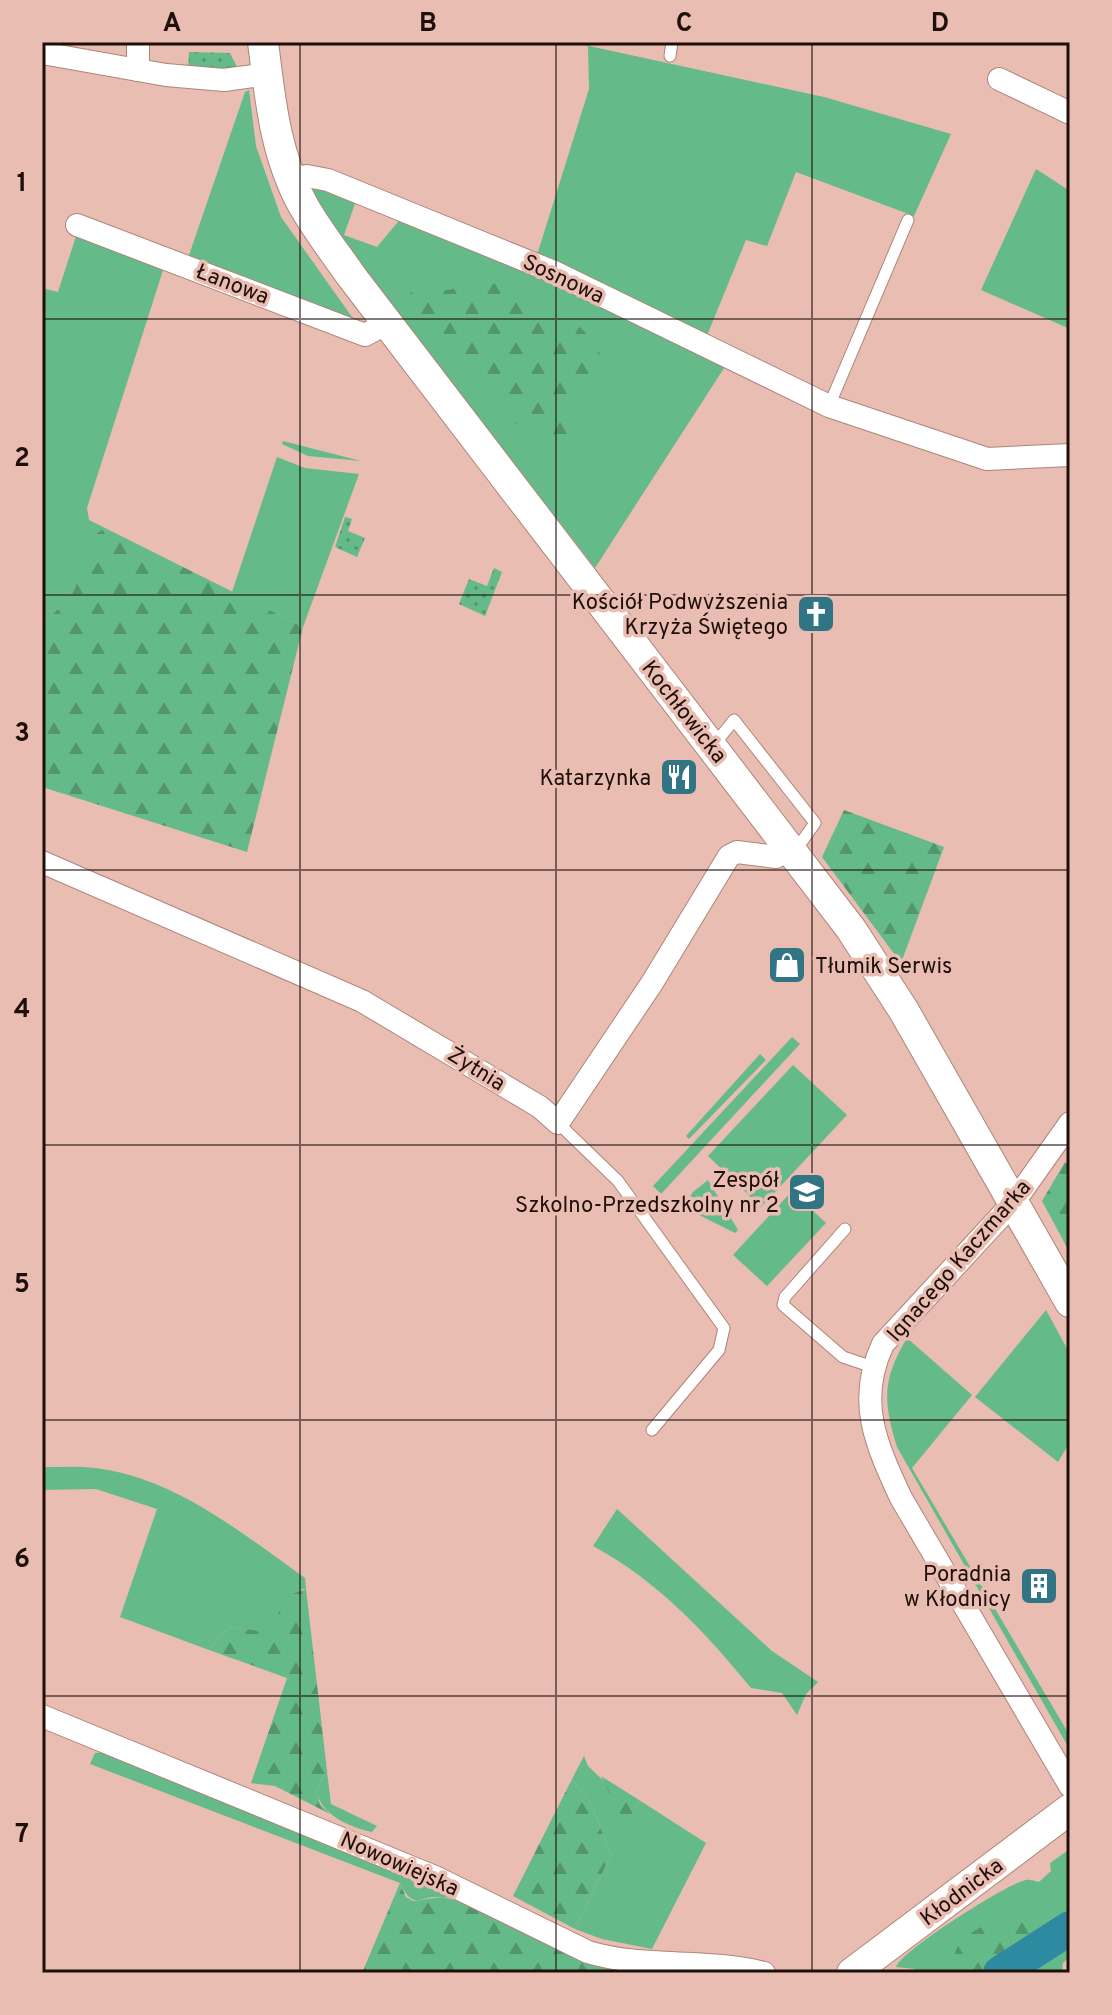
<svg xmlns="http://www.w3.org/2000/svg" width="1112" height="2015" viewBox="0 0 1112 2015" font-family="Overpass,sans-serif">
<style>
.green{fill:#65ba89}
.forest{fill:url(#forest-firs)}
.garden{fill:url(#garden-dots)}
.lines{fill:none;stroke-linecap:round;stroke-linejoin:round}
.river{stroke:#2e8aa0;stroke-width:34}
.lane-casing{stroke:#ae8579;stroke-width:13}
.street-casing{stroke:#ae8579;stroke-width:24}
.secondary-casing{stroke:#ae8579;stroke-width:32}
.lane{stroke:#fff;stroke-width:11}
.street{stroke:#fff;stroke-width:22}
.secondary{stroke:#fff;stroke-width:30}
.grid{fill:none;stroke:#1e0f0b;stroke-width:2;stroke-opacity:0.55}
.labels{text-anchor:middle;stroke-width:7;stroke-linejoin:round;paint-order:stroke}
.street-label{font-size:22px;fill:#1e0f0b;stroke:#e9bdb1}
.poi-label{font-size:22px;fill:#1e0f0b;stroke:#e9bdb1;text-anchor:end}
.neatline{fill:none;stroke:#1e0f0b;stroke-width:3}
.grid-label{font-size:26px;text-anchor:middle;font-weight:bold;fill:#1e0f0b}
</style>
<defs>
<pattern id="forest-firs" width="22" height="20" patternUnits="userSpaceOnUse" patternTransform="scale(2)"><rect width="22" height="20" fill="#65ba89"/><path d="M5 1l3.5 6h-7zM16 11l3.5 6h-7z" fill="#53966e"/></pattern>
<pattern id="garden-dots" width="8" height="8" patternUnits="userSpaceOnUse" patternTransform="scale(2)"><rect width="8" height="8" fill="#65ba89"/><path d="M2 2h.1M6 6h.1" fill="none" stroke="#53966e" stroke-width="1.8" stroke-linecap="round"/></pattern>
</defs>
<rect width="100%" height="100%" fill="#e9bdb1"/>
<!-- green -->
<g class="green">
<polygon points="573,42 589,42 589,46 824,97 951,134 914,216 796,172 767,246 746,240 706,338 537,255 589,89 588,46"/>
<polygon points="249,90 256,146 281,217 352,317 339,318 188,258 245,92"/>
<polygon points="1036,169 1070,191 1070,329 981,290"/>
<polygon points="318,188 357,198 344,235 377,247 402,217 552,282 726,365 595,568 314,205 311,198 313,190"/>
<path d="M78,230L165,264L87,508L89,520L113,532L102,531C78,553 87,569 72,594C65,606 50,613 42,627V288L58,292Z"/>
<polygon points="283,441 361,461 308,456 282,444"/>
<polygon points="277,457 305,468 359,474 303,627 232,592"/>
<polygon points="792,1037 800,1044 661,1194 653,1186"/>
<polygon points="760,1054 766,1060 689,1139 686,1136"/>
<polygon points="793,1065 847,1115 761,1207 708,1156"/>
<polygon points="708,1180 738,1230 735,1233 683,1207 693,1192"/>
<polygon points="792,1191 826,1223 767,1286 733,1255"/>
<polygon points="1046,1310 1070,1354 1070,1442 1058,1462 975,1397"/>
<path d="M907,1338L972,1395L912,1468L1070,1736V1750L897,1447C883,1401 882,1380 907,1338Z"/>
<path d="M46,1467C62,1467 79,1466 95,1468C174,1477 243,1534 305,1578L306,1589H302L269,1633L229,1627L209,1650L120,1617L157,1509L96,1489L42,1490V1468Z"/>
<path d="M617,1509L772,1651L818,1682L806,1694L797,1715L782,1693L751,1688C704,1631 659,1582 593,1546Z"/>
<path d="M106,1752L476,1905C465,1903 454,1898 443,1897C419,1895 414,1912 400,1883L90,1764L95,1753Z"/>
<polygon points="584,1756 588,1766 609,1786 626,1824 639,1800 706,1843 652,1949 602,1939 575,1929 611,1855 592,1805 572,1779"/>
<path d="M327,1771L331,1804L377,1826L372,1832C349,1827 321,1815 316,1790Z"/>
<path d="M1070,1849V1922L1061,1928C1029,1901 988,1920 960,1944L950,1973H917L915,1969L896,1967C901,1951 1008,1883 1026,1880C1030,1879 1034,1881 1039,1882L1051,1871L1050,1863Z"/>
</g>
<!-- forest -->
<g class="forest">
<path d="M484,282L517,287L550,322L577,325C592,337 612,360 595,379C590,386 581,387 576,395L570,432L564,439L540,442L503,414L487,388L459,362L453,352L421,328L408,305V296L415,287L443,291Z"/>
<path d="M102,530L113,532L303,627L247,852L42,787V627C50,613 65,606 72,594C85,573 78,544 102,530Z"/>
<polygon points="844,810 944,847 901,963 822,857"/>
<polygon points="1065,1162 1070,1166 1070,1253 1042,1201"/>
<polygon points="306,1589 327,1771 316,1790 320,1804 330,1814 275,1786 251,1783 287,1678 209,1650 229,1627 269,1632 287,1596"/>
<polygon points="601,1776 639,1800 626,1825"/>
<polygon points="572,1779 592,1805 611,1855 575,1929 513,1896"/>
<polygon points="400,1883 406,1897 413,1901 442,1897 476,1905 656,1973 362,1973"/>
<path d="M1028,1911L1049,1918L1069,1938L1070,1957L1063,1963L1062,1973H950C952,1964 954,1951 960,1943C973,1927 1008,1914 1028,1911Z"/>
</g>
<!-- garden -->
<g class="garden">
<polygon points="189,52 230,53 238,69 188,71"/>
<polygon points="345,517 352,519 348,531 365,538 357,557 335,547"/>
<polygon points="494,568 502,572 485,616 459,604 469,579 487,586"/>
</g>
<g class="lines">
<!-- river -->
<polyline class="river" points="1000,1973 1070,1928"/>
<defs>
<g id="lane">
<polyline points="670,56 672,42"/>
<polyline points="829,406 908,220"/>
<polyline points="713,746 734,720 815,823 795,851"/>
<polyline points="558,1123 618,1181 724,1328 719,1350 652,1430"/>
<polyline points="845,1229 785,1297 783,1305 843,1357 873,1367"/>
</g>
<g id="street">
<polyline points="42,53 166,75 224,80 267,74"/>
<polyline points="138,70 138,42"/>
<polyline points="999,79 1070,113"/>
<polyline points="291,180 307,176 328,180 554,272 829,406 987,459 1070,455"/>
<polyline points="77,225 365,335 387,323"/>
<polyline points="42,862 362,1001 540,1107 558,1123 652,983 729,856 737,852 776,857 790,846"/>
<path d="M1070,1123L1014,1202L883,1344C856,1401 876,1444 901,1498L1070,1786"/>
<path d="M42,1716L435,1877L588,1952C643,1969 707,1958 764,1973"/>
</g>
<g id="secondary">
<path d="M263,42C270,98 275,155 303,205C317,230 336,254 352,277L851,929L904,1011L1070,1302"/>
<polyline points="852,1973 1070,1809"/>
</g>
</defs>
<!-- lane casing -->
<use href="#lane" class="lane-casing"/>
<!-- street casing -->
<use href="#street" class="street-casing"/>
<!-- secondary casing -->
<use href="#secondary" class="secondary-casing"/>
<!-- lane -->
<use href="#lane" class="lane"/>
<!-- street -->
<use href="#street" class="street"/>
<!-- secondary -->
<use href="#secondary" class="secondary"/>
</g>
<!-- grid -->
<path class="grid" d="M300,42V1973M556,42V1973M812,42V1973M42,319H1070M42,595H1070M42,870H1070M42,1145H1070M42,1420H1070M42,1696H1070"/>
<!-- icons -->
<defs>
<symbol id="church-square" viewBox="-11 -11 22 22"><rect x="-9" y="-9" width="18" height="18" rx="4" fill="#317585" stroke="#e9bdb1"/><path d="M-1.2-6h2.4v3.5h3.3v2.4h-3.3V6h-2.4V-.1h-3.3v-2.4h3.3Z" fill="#fff"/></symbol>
<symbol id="restaurant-square" viewBox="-11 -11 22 22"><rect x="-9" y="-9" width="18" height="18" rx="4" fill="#317585" stroke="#e9bdb1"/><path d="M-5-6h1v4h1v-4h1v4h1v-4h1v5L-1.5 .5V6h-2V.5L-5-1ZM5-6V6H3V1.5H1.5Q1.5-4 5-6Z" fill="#fff"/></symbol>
<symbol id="shop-square" viewBox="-11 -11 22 22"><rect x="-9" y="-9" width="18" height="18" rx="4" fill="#317585" stroke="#e9bdb1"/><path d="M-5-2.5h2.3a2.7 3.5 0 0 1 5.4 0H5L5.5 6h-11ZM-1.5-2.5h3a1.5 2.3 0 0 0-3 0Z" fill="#fff"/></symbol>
<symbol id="school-square" viewBox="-11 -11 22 22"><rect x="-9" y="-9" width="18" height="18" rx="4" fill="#317585" stroke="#e9bdb1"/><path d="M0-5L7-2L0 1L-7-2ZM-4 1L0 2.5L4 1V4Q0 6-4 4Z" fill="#fff"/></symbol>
<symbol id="building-square" viewBox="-11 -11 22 22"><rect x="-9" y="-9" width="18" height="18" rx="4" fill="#317585" stroke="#e9bdb1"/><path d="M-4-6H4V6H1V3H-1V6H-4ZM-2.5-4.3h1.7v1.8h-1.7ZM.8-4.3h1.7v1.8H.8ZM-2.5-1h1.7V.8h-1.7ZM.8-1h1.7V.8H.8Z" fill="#fff"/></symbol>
</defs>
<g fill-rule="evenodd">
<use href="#church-square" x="794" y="592" width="44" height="44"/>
<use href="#restaurant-square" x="657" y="755" width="44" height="44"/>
<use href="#shop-square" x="765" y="943" width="44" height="44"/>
<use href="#school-square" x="785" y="1170" width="44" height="44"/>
<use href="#building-square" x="1017" y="1564" width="44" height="44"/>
</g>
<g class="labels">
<!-- street labels -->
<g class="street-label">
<text transform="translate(564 278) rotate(25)" y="8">Sosnowa</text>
<text transform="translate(233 283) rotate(21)" y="8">Łanowa</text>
<text transform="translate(685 711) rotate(52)" y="8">Kochłowicka</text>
<text transform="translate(477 1068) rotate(32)" y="8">Żytnia</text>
<text transform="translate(958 1260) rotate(-49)" y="8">Ignacego Kaczmarka</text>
<text transform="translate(400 1863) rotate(24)" y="8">Nowowiejska</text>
<text transform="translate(961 1891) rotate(-37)" y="8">Kłodnicka</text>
</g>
<!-- poi labels -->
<g class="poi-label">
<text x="788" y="609">Kościół Podwyższenia<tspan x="788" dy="25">Krzyża Świętego</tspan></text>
<text x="651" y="785">Katarzynka</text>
<text x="815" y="973" text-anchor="start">Tłumik Serwis</text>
<text x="779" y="1187">Zespół<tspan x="779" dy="25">Szkolno-Przedszkolny nr 2</tspan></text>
<text x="1011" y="1581">Poradnia<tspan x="1011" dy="25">w Kłodnicy</tspan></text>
</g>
</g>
<!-- border -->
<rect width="1112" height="2015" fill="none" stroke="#e9bdb1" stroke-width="88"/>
<rect x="44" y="44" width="1024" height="1927" class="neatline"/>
<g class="grid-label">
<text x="172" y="31">A</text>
<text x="428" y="31">B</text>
<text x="684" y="31">C</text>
<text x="940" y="31">D</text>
<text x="22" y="191">1</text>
<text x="22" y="466">2</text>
<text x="22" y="741">3</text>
<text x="22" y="1017">4</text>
<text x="22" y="1292">5</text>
<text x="22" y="1567">6</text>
<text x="22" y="1842">7</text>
</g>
</svg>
